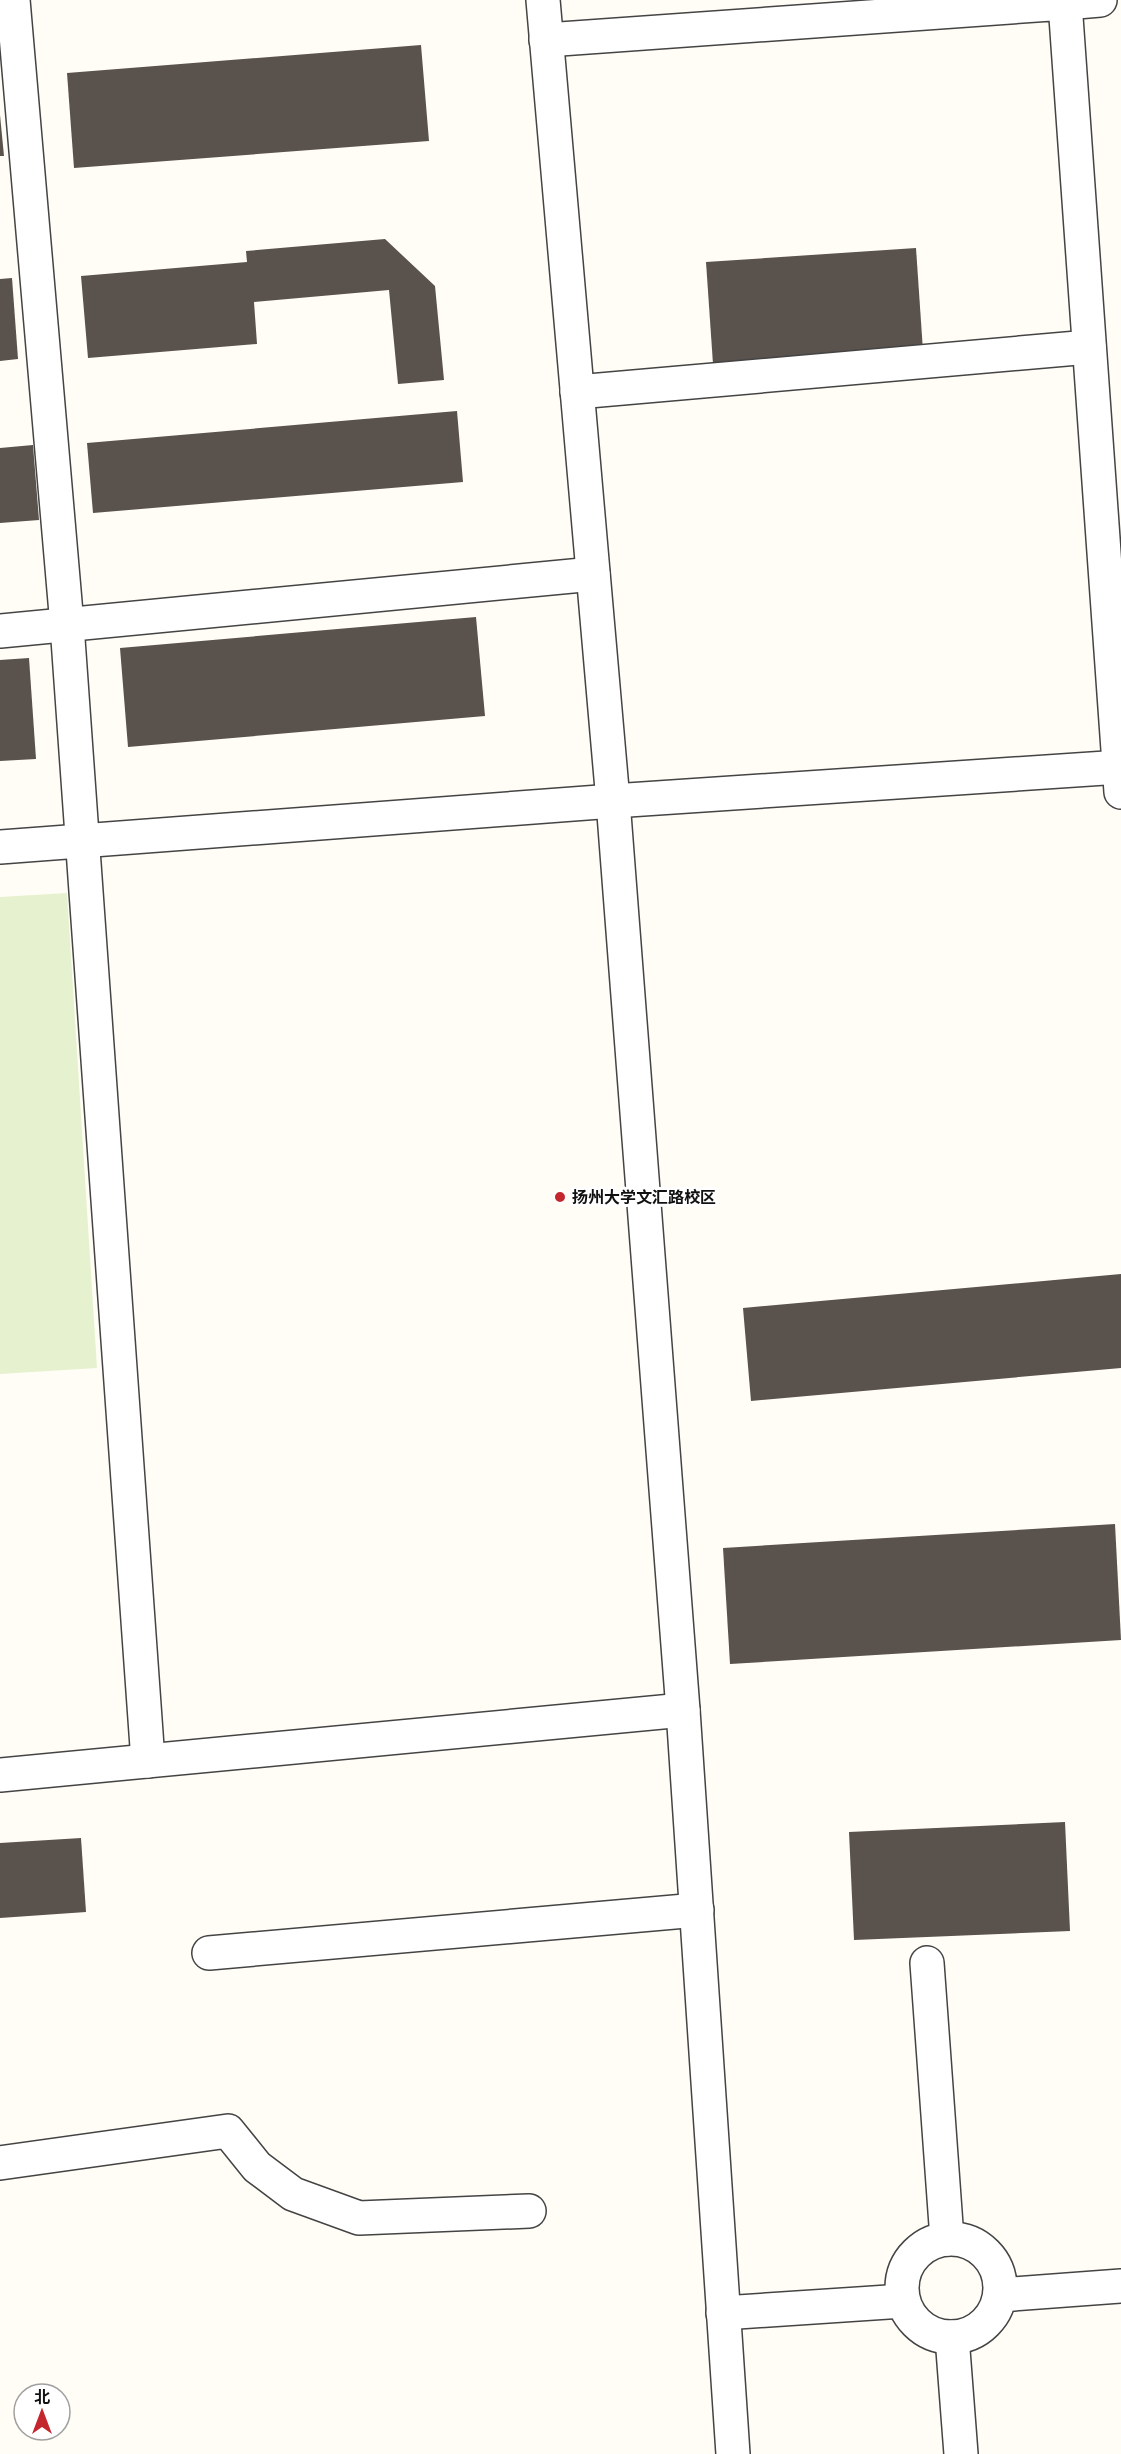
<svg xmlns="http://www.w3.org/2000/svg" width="1121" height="2454" viewBox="0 0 1121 2454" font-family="'IBM Plex Serif','Noto Sans SC',serif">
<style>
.pitch{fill:#e6f2cf}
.building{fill:#5a524d}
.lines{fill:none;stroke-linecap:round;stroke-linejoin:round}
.minor-casing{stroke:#444;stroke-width:36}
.minor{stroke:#fff;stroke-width:33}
.poi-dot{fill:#c4262e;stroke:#fff;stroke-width:2}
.labels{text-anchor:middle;stroke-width:6;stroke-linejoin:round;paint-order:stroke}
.poi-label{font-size:16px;font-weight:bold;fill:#111;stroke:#fff;text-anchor:start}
</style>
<rect width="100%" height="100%" fill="#fffdf5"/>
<!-- pitch -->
<polygon class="pitch" points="67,893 97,1368 0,1374 0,897"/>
<!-- building -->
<g class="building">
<polygon points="421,45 429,141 74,168 67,73"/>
<polygon points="0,115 4,156 0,156"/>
<polygon points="385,239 435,286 444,380 398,384 389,290 254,302 257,344 88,358 81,276 247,262 246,251"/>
<polygon points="916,248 923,351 713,364 706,262"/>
<polygon points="12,278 18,359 0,361 0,279"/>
<polygon points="457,411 463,482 93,513 87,443"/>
<polygon points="33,445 39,520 0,523 0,448"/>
<polygon points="476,617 485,716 128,747 120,648"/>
<polygon points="29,658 36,759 0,761 0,660"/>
<polygon points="1121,1274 1121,1368 751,1401 743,1308"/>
<polygon points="1115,1524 1121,1640 730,1664 723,1548"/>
<polygon points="1065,1822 1070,1931 854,1940 849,1832"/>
<polygon points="81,1838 86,1912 0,1918 0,1843"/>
</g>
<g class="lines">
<defs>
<g id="minor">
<polyline points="13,0 67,625 148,1761"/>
<polyline points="543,0 613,801 683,1710 733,2454"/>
<polyline points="1065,3 1100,0"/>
<polyline points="546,40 1065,3 1121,792"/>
<polyline points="577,392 1089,347"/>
<polyline points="0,631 593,574"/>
<polyline points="0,847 613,801 1121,767"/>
<polyline points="0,1775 683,1710"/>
<polyline points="209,1953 697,1910"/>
<polyline points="927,1963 947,2239"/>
<polyline points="0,2163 228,2131 257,2167 293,2194 359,2218 529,2211"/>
<circle cx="951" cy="2288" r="49"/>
<polyline points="1000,2295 1121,2286"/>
<polyline points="723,2313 903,2301"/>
<polyline points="952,2337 961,2454"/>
</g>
</defs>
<!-- minor casing -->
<use href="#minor" class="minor-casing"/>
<!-- minor -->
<use href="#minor" class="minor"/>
</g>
<!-- markers -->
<circle class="poi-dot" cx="560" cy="1197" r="6"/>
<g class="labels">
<!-- poi labels -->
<g class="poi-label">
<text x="572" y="1203">扬州大学文汇路校区</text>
</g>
</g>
<!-- north arrow -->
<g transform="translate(42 2412)"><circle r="28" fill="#ffffff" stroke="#a0a0a0" stroke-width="1.5"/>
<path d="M0-4.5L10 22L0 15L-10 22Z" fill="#c4262e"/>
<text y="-9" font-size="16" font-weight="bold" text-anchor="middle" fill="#111111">北</text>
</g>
</svg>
